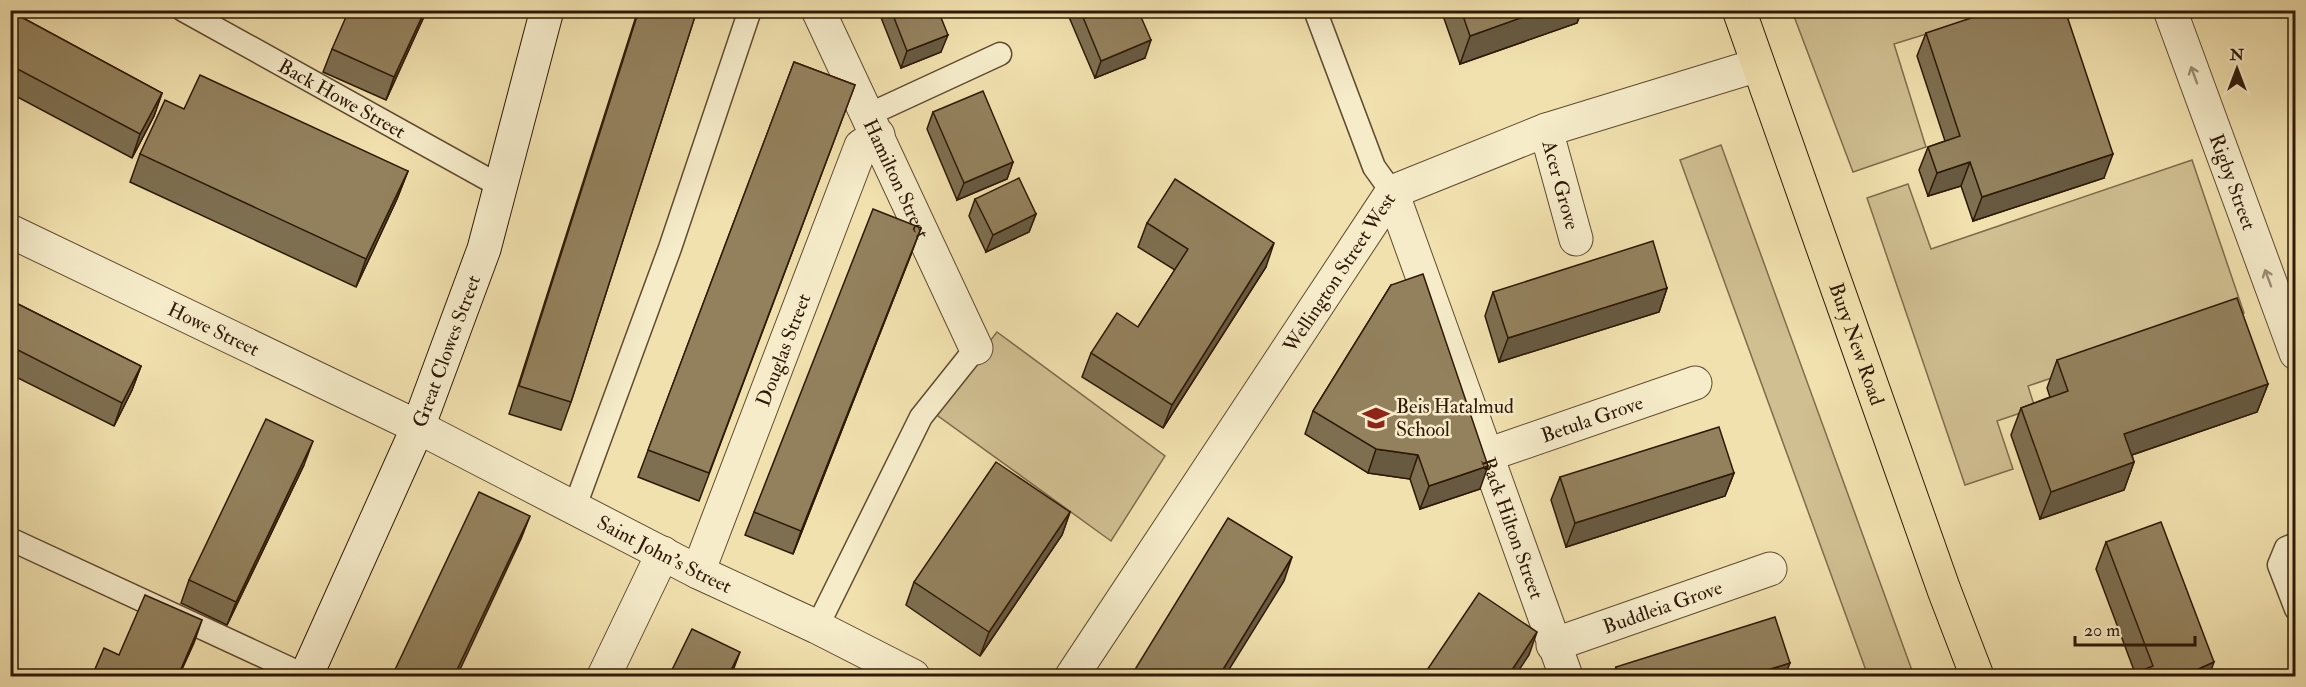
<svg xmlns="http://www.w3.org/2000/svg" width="2306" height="687" viewBox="0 0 2306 687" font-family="'IM FELL Double Pica',serif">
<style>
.green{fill:#d0bf91;stroke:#7f6c4c;stroke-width:1.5}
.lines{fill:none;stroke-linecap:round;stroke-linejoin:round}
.service-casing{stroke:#5f4b30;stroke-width:25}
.minor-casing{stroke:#5f4b30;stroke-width:35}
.secondary-casing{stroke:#2e1906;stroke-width:35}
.trunk-casing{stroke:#2e1906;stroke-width:35}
.service{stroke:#f6ecca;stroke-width:22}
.minor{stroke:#f6ecca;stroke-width:33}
.secondary{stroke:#f6ecca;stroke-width:33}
.trunk{stroke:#f1e1ae;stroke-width:33}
.wall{fill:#7e6f50;stroke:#2e1906;stroke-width:1.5}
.shaded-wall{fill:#675a41;stroke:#2e1906;stroke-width:1.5}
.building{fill:#93815d;stroke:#2e1906;stroke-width:1.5}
.oneway{stroke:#9c8d72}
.labels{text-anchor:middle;stroke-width:5;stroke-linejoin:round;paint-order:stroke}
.street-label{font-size:20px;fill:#2e1906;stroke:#f6ecca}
.poi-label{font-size:20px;fill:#2e1906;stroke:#f6ecca;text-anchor:start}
</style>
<rect width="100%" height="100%" fill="#f1e1ae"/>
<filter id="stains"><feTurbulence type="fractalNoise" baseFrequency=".00333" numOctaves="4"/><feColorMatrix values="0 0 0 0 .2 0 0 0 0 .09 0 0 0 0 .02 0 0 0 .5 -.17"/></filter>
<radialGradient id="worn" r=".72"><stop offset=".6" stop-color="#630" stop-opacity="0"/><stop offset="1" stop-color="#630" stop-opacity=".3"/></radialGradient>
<!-- green -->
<g class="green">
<polygon points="1792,11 2000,11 1894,44 1926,147 1853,172"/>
<polygon points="1721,145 1914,676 1868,676 1680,160"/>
<polygon points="2192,160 2244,313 2028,386 2035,408 1997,421 2013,469 1965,485 1867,198 1908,184 1931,249"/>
<polygon points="997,332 1165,456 1111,541 934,413"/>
</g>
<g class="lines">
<defs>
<g id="service">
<path id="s1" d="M183,10L500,186"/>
<polyline points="1315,10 1374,167 1392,192"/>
<polyline points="868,115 1000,54"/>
<polyline points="574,509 670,248 750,10"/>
<polyline points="10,539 306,676"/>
<polyline points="2296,544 2286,548 2279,565 2296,609"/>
<polyline points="817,627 921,417 976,348"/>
</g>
<g id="minor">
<path id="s2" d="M818,10L976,348"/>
<path id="s3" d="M2170,10L2296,353"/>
<path id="s4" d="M1546,130L1576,239"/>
<path id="s5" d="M1392,192L1566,676"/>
<path id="s6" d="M10,231L418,427L698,572L817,627L913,676"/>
<path id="s7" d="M1487,455L1695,383"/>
<path id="s8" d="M698,572L861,146L878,135"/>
<path id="s9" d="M1553,645L1770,569"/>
<polyline points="604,676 663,553"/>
<path id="s10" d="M1072,676L1392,192L1546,130L1758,65"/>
</g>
<g id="secondary">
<path id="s11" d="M306,676L418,427L484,249L547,10"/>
</g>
<g id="trunk">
<path id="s12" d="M1739,10L1944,590L1977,676"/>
</g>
</defs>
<!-- service casing -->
<use href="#service" class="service-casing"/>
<!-- minor casing -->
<use href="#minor" class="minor-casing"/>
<!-- secondary casing -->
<use href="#secondary" class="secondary-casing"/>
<!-- trunk casing -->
<use href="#trunk" class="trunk-casing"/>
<!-- service -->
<use href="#service" class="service"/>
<!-- minor -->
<use href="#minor" class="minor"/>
<!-- secondary -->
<use href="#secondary" class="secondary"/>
<!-- trunk -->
<use href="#trunk" class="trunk"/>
</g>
<!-- wall -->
<g class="wall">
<polygon points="427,10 386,100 323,72 332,49"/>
<polygon points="638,10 697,10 571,402 561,430 509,414"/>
<polygon points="878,10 938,10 941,52 901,68"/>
<polygon points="1066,10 1138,10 1145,58 1095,78"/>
<polygon points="1441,10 1582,10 1577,23 1460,64"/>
<polygon points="10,11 162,93 154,116 132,158 10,93"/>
<polygon points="1926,33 2104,178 1973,221 1961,186 1928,196 1919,170 1928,147 1945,141 1917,56"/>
<polygon points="794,62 855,85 699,501 638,477"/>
<polygon points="184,109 408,171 397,199 356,287 130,182 140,154"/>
<polygon points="933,112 1013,162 1007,179 957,200 927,129"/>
<polygon points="975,199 1036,214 1029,232 986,252 969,216"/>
<polygon points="1147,223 1266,267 1163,428 1082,377 1091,353 1138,327 1175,270 1138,247"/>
<polygon points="912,252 793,554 745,535 754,512"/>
<polygon points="1391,285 1480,489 1420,509 1410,479 1368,473 1305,434 1313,411"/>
<polygon points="1667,288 1659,312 1499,362 1485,316 1493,292"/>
<polygon points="10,300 141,366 132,390 114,426 10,374"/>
<polygon points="2057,360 2268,384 2257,412 2132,455 2134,462 2124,490 2040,519 2011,435 2021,408 2050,397 2047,388"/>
<polygon points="304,465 227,625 181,603 189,580"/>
<polygon points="1734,473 1725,496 1566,547 1551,500 1560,477"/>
<polygon points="1070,512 1062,535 980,656 906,605 914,582"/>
<polygon points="2106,542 2209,676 2127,676 2135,673 2096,569"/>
<polygon points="1616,667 1785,676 1612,676"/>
</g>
<!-- shaded-wall -->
<g class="shaded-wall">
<polygon points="425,10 427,10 386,100 394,77"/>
<polygon points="1543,10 1582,10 1577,23 1460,64 1470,36"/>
<polygon points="948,35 941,52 901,68 907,51"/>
<polygon points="1151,40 1145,58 1095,78 1101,61"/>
<polygon points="162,93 154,116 132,158 140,134"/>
<polygon points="2113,154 2104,178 1973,221 1982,197"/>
<polygon points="1013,162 1007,179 957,200 964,183"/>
<polygon points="1970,162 1961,186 1928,196 1937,173"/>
<polygon points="408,171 397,199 356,287 366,259"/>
<polygon points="1036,214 1029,232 986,252 993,235"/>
<polygon points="921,228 912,252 793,554 801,531"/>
<polygon points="1274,243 1266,267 1163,428 1172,405"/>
<polygon points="1667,288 1659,312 1499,362 1508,338"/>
<polygon points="141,366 132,390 114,426 122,403"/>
<polygon points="2268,384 2257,412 2114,461 2124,434"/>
<polygon points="313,441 304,465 227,625 236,602"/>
<polygon points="1376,449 1418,455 1410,479 1368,473"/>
<polygon points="2134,462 2124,490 2040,519 2051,492"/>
<polygon points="1488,466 1480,489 1420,509 1429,486"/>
<polygon points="1734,473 1725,496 1566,547 1575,523"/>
<polygon points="1070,512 1062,535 980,656 989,632"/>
<polygon points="530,516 521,539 457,676 454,676"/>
<polygon points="1292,557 1284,581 1225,676 1219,676"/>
<polygon points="202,620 194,643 179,676 178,676"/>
<polygon points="1537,632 1529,655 1515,676 1508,676"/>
<polygon points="740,652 731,676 728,676"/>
<polygon points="2214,662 2209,676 2193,676 2196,670"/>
<polygon points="1790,663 1785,676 1748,676"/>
</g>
<!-- building -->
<g class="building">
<polygon points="349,10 425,10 394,77 332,49"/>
<polygon points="639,10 697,10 571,402 519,386"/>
<polygon points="891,10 938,10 948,35 907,51"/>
<polygon points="1080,10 1138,10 1151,40 1101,61"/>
<polygon points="1461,10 1543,10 1470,36"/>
<polygon points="1995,10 2065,10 2113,154 1982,197 1970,162 1937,173 1928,147 1960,136 1926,33"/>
<polygon points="10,11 162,93 140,134 10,65"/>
<polygon points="794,62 855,85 709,473 648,450"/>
<polygon points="200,75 408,171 366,259 140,154 165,100 184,109"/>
<polygon points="983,91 1013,162 964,183 933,112"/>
<polygon points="1019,178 1036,214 993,235 975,199"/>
<polygon points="1175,179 1274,243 1172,405 1091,353 1117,313 1138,327 1188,249 1147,223"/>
<polygon points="873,209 921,228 801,531 754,512"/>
<polygon points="1653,241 1667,288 1508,338 1493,292"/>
<polygon points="1423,274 1488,466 1429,486 1418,455 1376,449 1313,411 1391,285"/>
<polygon points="2237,298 2268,384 2124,434 2134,462 2051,492 2021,408 2068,391 2057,360"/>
<polygon points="10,300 141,366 122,403 10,346"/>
<polygon points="266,419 313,441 236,602 189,580"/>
<polygon points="1719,427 1734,473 1575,523 1560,477"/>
<polygon points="996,462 1070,512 989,632 914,582"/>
<polygon points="479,492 530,516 454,676 392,676"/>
<polygon points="1228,518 1292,557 1219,676 1131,676"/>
<polygon points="2161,522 2214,662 2196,670 2198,676 2128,676 2153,666 2106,542"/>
<polygon points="1479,593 1537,632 1508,676 1423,676"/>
<polygon points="145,595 202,620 178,676 92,676 104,648 119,655"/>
<polygon points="1775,617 1790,663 1748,676 1619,676 1616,667"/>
<polygon points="692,629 740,652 728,676 669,676"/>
</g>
<!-- one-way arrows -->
<defs><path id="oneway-shaft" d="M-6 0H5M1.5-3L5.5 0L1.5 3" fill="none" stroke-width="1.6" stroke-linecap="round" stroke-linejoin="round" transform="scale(1.5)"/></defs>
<g class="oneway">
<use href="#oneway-shaft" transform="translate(2194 75) rotate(-110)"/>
<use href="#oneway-shaft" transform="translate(2268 278) rotate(-110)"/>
</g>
<!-- icons -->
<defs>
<symbol id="school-bare" viewBox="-9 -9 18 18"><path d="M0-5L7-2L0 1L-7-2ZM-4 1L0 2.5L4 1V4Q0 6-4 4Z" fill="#8f2418" stroke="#f6ecca" stroke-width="2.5" paint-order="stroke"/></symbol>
</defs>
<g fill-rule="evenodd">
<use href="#school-bare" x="1357" y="399" width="38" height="38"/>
</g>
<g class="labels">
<!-- street labels -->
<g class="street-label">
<text dy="7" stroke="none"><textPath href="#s1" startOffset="182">Back Howe Street</textPath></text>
<text dy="7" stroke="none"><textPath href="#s2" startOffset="186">Hamilton Street</textPath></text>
<text dy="7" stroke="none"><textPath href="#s3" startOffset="183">Rigby Street</textPath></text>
<text dy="7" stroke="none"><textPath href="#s4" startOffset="57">Acer Grove</textPath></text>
<text dy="7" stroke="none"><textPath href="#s10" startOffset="484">Wellington Street West</textPath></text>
<text dy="7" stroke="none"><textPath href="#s6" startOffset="226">Howe Street</textPath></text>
<text dy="7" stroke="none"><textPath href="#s12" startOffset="354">Bury New Road</textPath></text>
<text dy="7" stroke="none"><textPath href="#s8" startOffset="238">Douglas Street</textPath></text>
<text dy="7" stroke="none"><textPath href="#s11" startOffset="354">Great Clowes Street</textPath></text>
<text dy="7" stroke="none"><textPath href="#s7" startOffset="111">Betula Grove</textPath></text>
<text dy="7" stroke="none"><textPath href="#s5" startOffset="357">Back Hilton Street</textPath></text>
<text dy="7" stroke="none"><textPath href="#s6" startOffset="730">Saint John's Street</textPath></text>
<text dy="7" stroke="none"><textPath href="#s9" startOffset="116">Buddleia Grove</textPath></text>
</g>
<!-- poi labels -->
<g class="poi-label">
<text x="1396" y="413">Beis Hatalmud<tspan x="1396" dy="23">School</tspan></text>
</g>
</g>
<!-- margin -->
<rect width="2306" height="687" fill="none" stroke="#f1e1ae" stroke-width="36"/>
<rect x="12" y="12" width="2282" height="663" fill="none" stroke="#2e1906" stroke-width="3"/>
<rect x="18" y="18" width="2270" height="651" fill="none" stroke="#2e1906" stroke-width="1.5"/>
<!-- north arrow -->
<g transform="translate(2237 69)" stroke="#f6ecca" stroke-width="4.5" paint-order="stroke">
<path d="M0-4.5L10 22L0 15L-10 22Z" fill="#2e1906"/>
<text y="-9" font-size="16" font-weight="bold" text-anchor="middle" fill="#2e1906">N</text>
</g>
<!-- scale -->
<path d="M2075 636v9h120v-9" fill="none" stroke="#2e1906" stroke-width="3"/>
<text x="2084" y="636" font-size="18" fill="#2e1906" stroke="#f6ecca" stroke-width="4.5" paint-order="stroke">20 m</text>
<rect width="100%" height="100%" filter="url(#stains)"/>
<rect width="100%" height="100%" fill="url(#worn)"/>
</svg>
